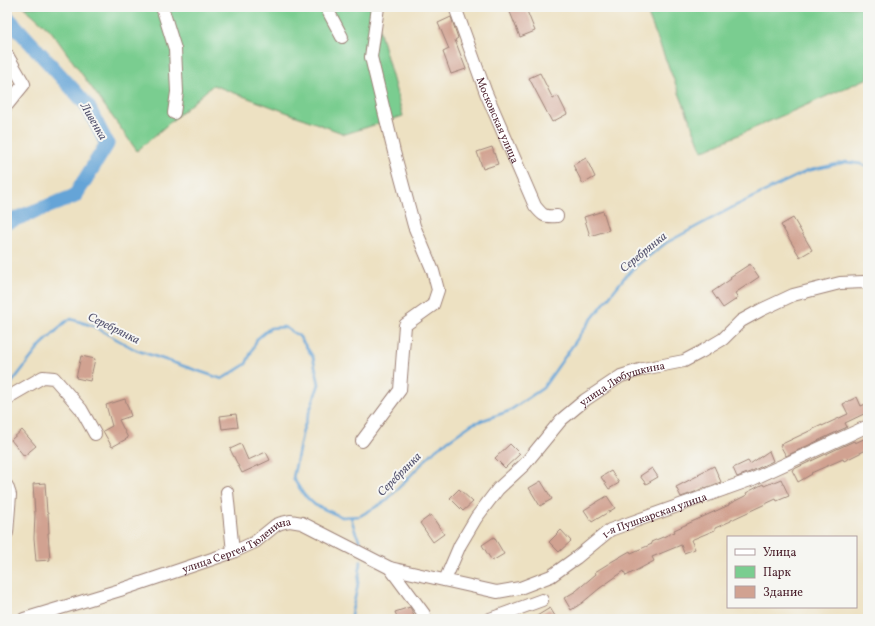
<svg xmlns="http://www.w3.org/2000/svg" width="875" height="626" viewBox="0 0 875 626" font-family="Vollkorn,serif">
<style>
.green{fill:#7acd90;stroke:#62765e}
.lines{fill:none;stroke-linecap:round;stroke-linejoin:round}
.stream{stroke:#65a4d7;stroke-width:2.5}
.river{stroke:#65a4d7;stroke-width:15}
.building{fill:#d1a291}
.minor-casing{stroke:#9c8076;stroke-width:14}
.minor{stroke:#fff;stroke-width:12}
.labels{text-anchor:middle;stroke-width:4;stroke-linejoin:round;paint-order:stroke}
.street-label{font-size:11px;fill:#4a1f2b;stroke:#f6f6f2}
.water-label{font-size:12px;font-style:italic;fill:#555470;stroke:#f6f6f2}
</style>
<rect width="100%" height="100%" fill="#f6f6f2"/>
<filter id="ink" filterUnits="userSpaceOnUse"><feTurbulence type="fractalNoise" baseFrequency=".025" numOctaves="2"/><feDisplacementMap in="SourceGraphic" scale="8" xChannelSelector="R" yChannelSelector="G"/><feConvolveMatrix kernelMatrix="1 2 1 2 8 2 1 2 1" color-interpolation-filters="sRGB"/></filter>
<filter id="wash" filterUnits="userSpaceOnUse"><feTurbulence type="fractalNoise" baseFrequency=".012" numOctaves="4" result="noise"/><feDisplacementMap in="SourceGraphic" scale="16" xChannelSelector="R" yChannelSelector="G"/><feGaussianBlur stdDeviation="0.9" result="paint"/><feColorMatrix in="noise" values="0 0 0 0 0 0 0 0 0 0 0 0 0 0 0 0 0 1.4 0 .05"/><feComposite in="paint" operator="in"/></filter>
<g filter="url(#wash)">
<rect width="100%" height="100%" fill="#ede1c2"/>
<!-- green -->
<g class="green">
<polygon points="24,7 373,7 403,116 345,134 213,85 137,151 51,31"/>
<polygon points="645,7 868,7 868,78 702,151"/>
</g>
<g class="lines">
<!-- stream -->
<g class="stream">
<polyline points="7,386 10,385 41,345 56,331 65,322 71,319 93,326 136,350 222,379 246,364 257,339 270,328 284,327 299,336 313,357 319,384 303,430 293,478 304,495 315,505 342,517 360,516 386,501 436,449 472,424 509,411 543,388 587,325 624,278 637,265 666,243 735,206 807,171 846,162 861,164 868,167"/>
<polyline points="351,517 355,531 363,548"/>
<polyline points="351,619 351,615 357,589 361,561"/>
</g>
<!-- river -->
<polyline class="river" points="7,17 87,105 107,144 75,196 7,222"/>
</g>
<g id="blocks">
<!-- building -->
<g class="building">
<polygon points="508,7 523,7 525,11 527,11 535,31 520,37"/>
<polygon points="451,17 458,38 455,40 466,69 451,74 443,52 449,49 438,23"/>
<polygon points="540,73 553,99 558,96 567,114 552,122 529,78"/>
<polygon points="492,147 498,164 483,169 477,152"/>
<polygon points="586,158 595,177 583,184 573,165"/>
<polygon points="603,211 609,230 590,236 584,217"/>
<polygon points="793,218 812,250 800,257 781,225"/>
<polygon points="750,264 759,277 735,293 738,298 723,308 712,292 731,279 730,277"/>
<polygon points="81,356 95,359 90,381 76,378"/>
<polygon points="857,397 861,406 868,403 868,412 845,423 847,427 786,456 780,445 822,425 822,426 848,414 843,404"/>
<polygon points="125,399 131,416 119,420 128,438 112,447 103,431 112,426 106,405"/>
<polygon points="236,414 238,427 222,429 220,416"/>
<polygon points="22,430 36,446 24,456 11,440"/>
<polygon points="868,437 868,449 844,461 843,459 811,473 812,474 798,482 792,470 854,441 855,443"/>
<polygon points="241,444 248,460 266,452 270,460 242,473 230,449"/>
<polygon points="510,444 520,454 505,468 495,458"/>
<polygon points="769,451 773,461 750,472 737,477 733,468 748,461 750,464"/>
<polygon points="714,466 721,482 705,488 705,487 695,492 681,497 676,487 699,475 698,474"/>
<polygon points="652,468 658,477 646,484 640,476"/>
<polygon points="611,471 619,483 609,489 601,477"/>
<polygon points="781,479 789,496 777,501 776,499 731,520 731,521 715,528 715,530 691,540 695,549 684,553 681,545 652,557 654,561 626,576 624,571 600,588 582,603 571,610 564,598 576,591 596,574 595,572 611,562 630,551 631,553 652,544 651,542 675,532 674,530 729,505 729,504 747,495 746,493 763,484 764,486"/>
<polygon points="541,481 552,499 540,506 529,488"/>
<polygon points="45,483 47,513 48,513 49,533 48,533 50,560 36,561 34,538 35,514 33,484"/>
<polygon points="459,489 473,502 463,511 450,498"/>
<polygon points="607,496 615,508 592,522 584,510"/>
<polygon points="431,515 444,534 433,542 420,523"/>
<polygon points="561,530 571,541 559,552 549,542"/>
<polygon points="494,537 504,554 492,561 482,545"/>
<polygon points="410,607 412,611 415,619 398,619 395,612"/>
<polygon points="550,608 557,619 532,619"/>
</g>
</g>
</g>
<g filter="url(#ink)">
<use href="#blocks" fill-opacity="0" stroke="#9c8076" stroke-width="1"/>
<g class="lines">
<defs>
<g id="minor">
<polyline points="162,7 175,49 177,92 174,113"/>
<polyline points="326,7 342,37"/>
<path id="s1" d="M455,7L486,93L535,206C543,216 544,217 557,216"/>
<polyline points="7,55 24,84 7,105"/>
<polyline points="7,400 12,395 43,377 54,378 81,409 95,434"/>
<polyline points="362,441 400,390 405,325 433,305 438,290 433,271 414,226 394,152 371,57 378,7"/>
<polyline points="7,486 10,495 7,533"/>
<polyline points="227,492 233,552"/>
<polyline points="390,568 424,614 425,619"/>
<path id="s2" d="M445,580L460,545L476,518L498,489L525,464L561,420L585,400L621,376L643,369L684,361L701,352L723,339L741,321L761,310L793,295L840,283L864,282L868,283"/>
<path id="s3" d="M24,619L120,590L233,552L255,542L276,525L281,523L290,521L302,523L390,568L497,592L520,588L551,576L576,558L610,530L753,479L868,426"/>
<polyline points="490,619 542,600"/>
</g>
</defs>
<!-- minor casing -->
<use href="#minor" class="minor-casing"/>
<!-- minor -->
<use href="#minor" class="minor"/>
</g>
</g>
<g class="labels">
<!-- street labels -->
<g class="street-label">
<text dy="4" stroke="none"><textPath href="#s1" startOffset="121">Московская улица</textPath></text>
<text dy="4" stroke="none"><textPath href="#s2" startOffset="272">улица Любушкина</textPath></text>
<text dy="4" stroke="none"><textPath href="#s3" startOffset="684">1-я Пушкарская улица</textPath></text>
<text dy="4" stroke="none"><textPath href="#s3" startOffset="226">улица Сергея Тюленина</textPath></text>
</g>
<!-- water labels -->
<g class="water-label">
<text transform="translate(94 121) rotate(60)" y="4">Ливенка</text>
<text transform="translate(643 252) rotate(-39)" y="4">Серебрянка</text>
<text transform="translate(114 328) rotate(26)" y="4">Серебрянка</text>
<text transform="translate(399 474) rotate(-45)" y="4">Серебрянка</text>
</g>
</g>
<!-- margin -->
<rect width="875" height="626" fill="none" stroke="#f6f6f2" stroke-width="24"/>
<!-- legend -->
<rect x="727" y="536" width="130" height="72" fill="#f6f6f2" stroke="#b1a0a2"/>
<rect x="735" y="549" width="20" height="6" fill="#ffffff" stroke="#b1a0a2"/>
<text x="763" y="556" font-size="12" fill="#4a1f2b">Улица</text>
<rect x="735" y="566" width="20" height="12" fill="#7acd90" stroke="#b1a0a2"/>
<text x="763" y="576" font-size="12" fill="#4a1f2b">Парк</text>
<rect x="735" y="586" width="20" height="12" fill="#d1a291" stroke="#b1a0a2"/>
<text x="763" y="596" font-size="12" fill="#4a1f2b">Здание</text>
</svg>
